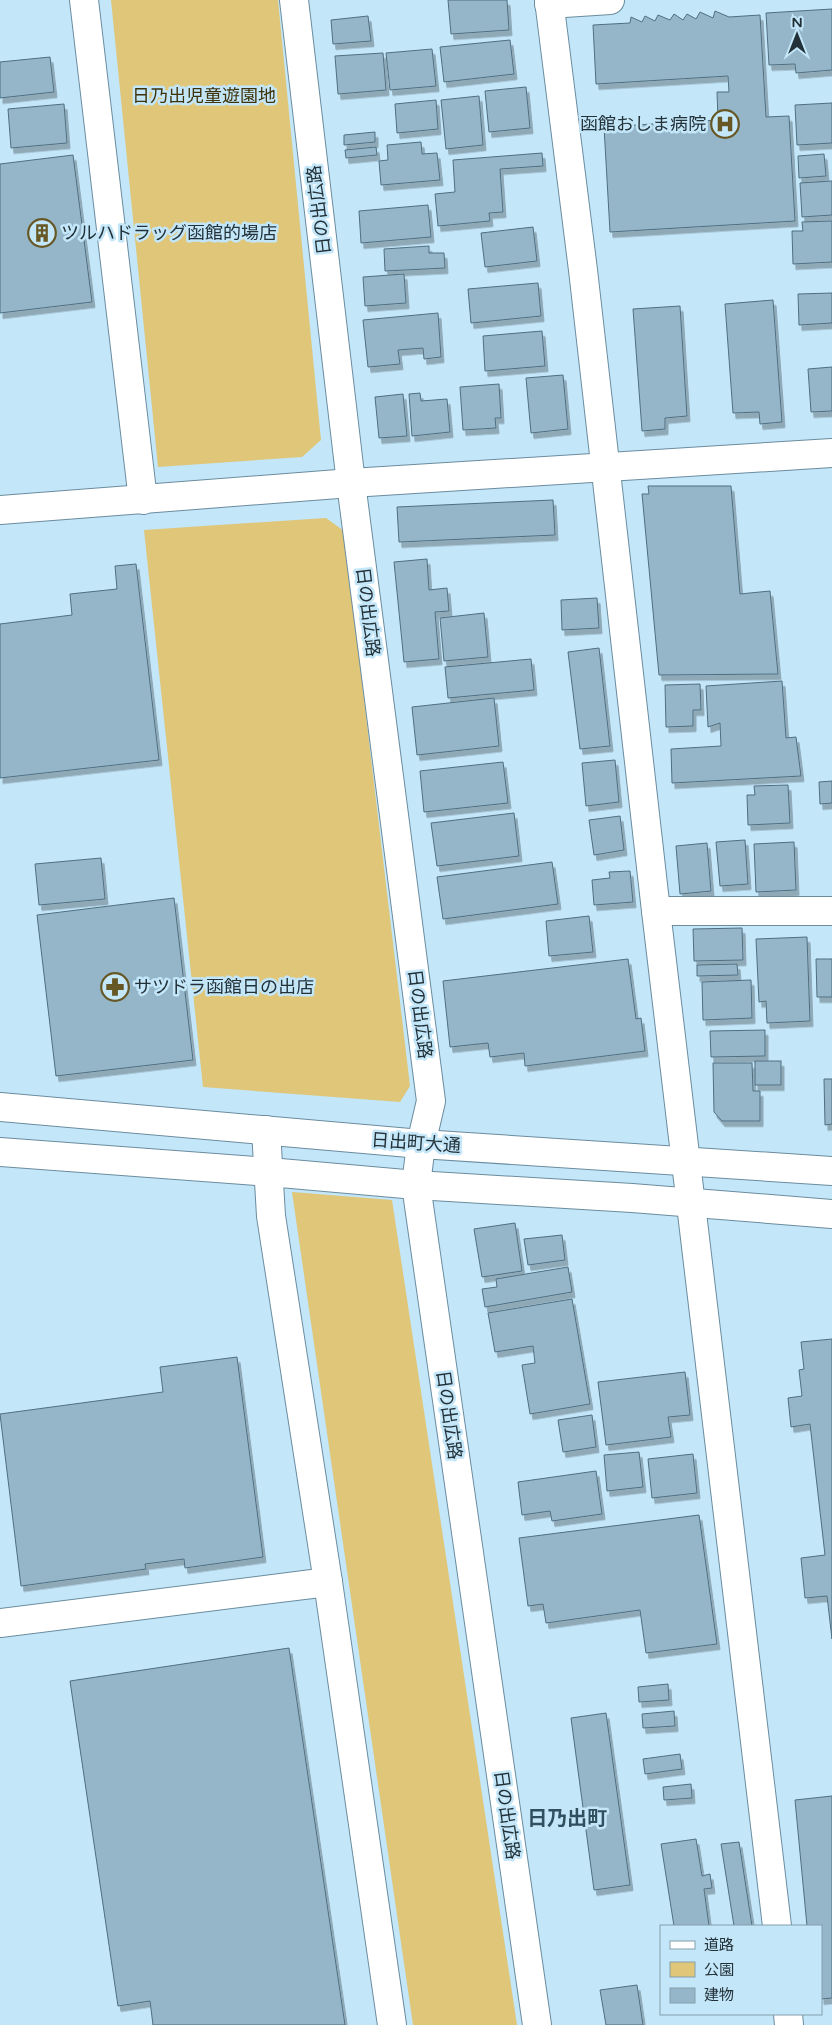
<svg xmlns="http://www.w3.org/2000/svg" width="832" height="2025" viewBox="0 0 832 2025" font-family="'Varela Round','Noto Sans JP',sans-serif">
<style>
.green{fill:#dfc678}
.building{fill:#94b6c8;stroke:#4f6f80;filter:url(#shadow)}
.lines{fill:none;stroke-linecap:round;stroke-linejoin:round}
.minor-casing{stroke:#6b8c9e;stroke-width:30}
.minor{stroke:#fff;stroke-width:28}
.labels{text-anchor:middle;stroke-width:5;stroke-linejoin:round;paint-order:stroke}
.park-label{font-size:18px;fill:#3e3208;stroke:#c3e6f9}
.poi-label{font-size:18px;fill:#233138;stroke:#c3e6f9;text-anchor:start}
.street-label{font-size:18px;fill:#233138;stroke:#c3e6f9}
.quarter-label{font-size:20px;font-weight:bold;fill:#31505f;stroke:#c3e6f9}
</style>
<defs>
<filter id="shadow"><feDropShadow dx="3" dy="5.5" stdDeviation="0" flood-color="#0004"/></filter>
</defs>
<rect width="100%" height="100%" fill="#c3e6f9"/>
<!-- green -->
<g class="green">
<polygon points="111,0 278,0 321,440 302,457 158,467"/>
<polygon points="326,518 344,531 410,1086 400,1102 203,1087 144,530"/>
<polygon points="292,1192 392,1200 517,2025 413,2025"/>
</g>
<!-- building -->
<g class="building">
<polygon points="448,0 507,0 509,30 451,34"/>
<polygon points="832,9 832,70 796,73 795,64 769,65 766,13"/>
<polygon points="715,11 729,17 760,15 766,117 789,116 795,221 610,232 604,127 718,120 717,92 729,92 728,76 596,84 593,25 630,23 631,17 642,22 645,16 655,21 658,15 670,20 674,14 683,20 687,14 696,19 700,12 713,18"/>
<polygon points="368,16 371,41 333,44 331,20"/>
<polygon points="510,40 514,74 444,82 440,47"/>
<polygon points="432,49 436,86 390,90 386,53"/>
<polygon points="383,53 386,90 338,94 335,56"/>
<polygon points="50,57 54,92 0,98 0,62"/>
<polygon points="526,87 530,128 489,132 485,91"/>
<polygon points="479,96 483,145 446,149 441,100"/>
<polygon points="436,100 438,129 397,133 395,104"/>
<polygon points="832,103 832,143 797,145 795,105"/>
<polygon points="64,104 67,143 11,148 8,109"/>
<polygon points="375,132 375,142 344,145 344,135"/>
<polygon points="421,142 422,154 437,153 440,180 381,185 379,161 388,160 387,145"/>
<polygon points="376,147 377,155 346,158 345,150"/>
<polygon points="542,153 543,166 500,169 503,212 489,213 490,221 438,226 435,194 455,192 453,160"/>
<polygon points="824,154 826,176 799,178 798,156"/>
<polygon points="73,155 92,302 0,313 0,164"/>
<polygon points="832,181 832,215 802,217 800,183"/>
<polygon points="428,205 431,237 361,243 359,211"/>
<polygon points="832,221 832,262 793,264 792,231 803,231 802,222"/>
<polygon points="533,227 537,261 485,267 481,233"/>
<polygon points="429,246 429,253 444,253 445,268 385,271 384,249"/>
<polygon points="404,274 406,303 365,306 363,277"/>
<polygon points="538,283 541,316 471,323 468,289"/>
<polygon points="832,293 832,323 799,325 798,294"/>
<polygon points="773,300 782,422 760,424 759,412 733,413 725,304"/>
<polygon points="680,306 687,416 665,418 665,429 642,431 633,309"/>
<polygon points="438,313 441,357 424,359 423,348 398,350 400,364 368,367 363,320"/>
<polygon points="542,331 545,366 485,371 483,336"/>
<polygon points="832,367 832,411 811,412 808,369"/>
<polygon points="563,375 568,429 531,433 526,378"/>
<polygon points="499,384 501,418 495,418 496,428 463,430 460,387"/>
<polygon points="420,393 421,401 447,399 450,432 412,436 409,394"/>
<polygon points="403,394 407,436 379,438 375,397"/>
<polygon points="648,486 731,486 740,594 770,591 778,674 659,675 642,494 649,494"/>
<polygon points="553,500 555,535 399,542 397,507"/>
<polygon points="427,559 429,590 447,588 449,611 435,612 439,659 404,662 394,562"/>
<polygon points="136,564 159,760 0,778 0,624 72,615 70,594 117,589 115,566"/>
<polygon points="597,598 599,628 562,630 561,600"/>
<polygon points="484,613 488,657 444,661 440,618"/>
<polygon points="599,648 610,746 580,749 568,652"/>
<polygon points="531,659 534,690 448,698 445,667"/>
<polygon points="782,681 786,738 796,737 801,776 672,783 671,749 721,746 720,723 708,727 706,686"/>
<polygon points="700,684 701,710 693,710 693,726 666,727 665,685"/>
<polygon points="494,698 499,746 417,755 412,707"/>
<polygon points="615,760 619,802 586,806 582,763"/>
<polygon points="503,762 508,803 424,812 420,771"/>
<polygon points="832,781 832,803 820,804 819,782"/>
<polygon points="788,785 790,823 748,825 747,795 755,795 754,786"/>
<polygon points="514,813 519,856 437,866 431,823"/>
<polygon points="620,816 624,850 594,855 589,820"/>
<polygon points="745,840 748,884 720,886 716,842"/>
<polygon points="794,842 796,890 756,892 754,844"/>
<polygon points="707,843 711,891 680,894 676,846"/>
<polygon points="101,858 105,899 39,905 35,864"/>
<polygon points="552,862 558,904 443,919 437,877"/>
<polygon points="630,871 633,902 594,905 592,880 610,878 609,872"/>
<polygon points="174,898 193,1060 56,1076 37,915"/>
<polygon points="589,916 593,952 549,956 546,921"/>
<polygon points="742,928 743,960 694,961 693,929"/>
<polygon points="807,937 810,1021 767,1023 766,1001 759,1002 756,939"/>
<polygon points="628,959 636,1019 641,1018 645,1051 525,1066 524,1053 490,1057 488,1043 450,1047 443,981"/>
<polygon points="816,959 832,959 832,997 817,997"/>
<polygon points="737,964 738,975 697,976 697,965"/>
<polygon points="751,980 752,1018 703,1020 702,982"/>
<polygon points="765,1030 765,1056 711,1057 710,1031"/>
<rect x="755" y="1061" width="26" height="24"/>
<polygon points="713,1063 752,1063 753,1091 760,1091 760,1121 722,1121 714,1112"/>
<polygon points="824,1079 832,1079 832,1124 825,1125"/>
<polygon points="515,1223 522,1271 482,1277 474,1229"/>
<polygon points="562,1235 565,1260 528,1265 524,1239"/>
<polygon points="568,1267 572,1292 485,1307 482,1289 497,1287 496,1279"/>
<polygon points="572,1299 590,1404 530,1414 522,1365 535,1363 533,1346 495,1352 488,1313"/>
<polygon points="832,1339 832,1639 827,1596 805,1598 801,1558 825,1555 810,1424 791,1427 788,1398 802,1396 799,1370 804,1369 801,1342"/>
<polygon points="237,1357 263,1557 185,1568 184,1559 145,1564 146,1569 21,1586 0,1414 163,1392 160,1367"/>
<polygon points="685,1372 690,1415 668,1417 671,1437 606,1445 598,1382"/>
<polygon points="592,1415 596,1447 563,1452 558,1420"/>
<polygon points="639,1452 643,1487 607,1491 604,1455"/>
<polygon points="693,1454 697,1493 652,1498 648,1459"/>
<polygon points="596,1471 602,1514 552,1521 550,1511 522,1515 518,1482"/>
<polygon points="699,1515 717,1644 646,1653 640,1610 546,1623 543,1604 528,1606 519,1538"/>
<polygon points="289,1648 345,2025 153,2025 150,2001 118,2006 70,1681"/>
<polygon points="668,1684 669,1700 639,1702 638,1687"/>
<polygon points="674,1711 675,1726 643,1728 642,1714"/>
<polygon points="606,1713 630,1885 594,1890 571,1718"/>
<polygon points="680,1754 682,1769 645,1774 643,1759"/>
<polygon points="691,1784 692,1798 664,1800 663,1787"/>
<polygon points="832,1796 832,1998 821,1999 821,1926 807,1926 795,1800"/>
<polygon points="696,1839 702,1876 710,1874 712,1888 704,1889 709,1926 674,1926 661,1844"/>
<polygon points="739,1842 752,1926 734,1926 721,1844"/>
<polygon points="637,1985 643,2025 606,2025 600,1990"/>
</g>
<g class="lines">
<defs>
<g id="minor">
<polyline points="84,0 143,500"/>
<polyline points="294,0 351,483 431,1101 421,1144 416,1185 537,2025"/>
<polyline points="549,0 583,270 656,911 777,1926"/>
<polyline points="549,4 610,0"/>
<polyline points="0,510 351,483 832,453"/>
<polyline points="656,911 832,911"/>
<polyline points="0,1107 421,1144 832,1171"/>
<polyline points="266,1130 271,1216 328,1582 392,2025"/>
<polyline points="0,1152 269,1172 416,1185 632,1198 832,1214"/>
<polyline points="0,1623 328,1582"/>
<polyline points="788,2014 789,2025"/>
</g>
</defs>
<!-- minor casing -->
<use href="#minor" class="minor-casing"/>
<!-- minor -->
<use href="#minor" class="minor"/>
</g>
<!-- icons -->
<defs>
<symbol id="hospital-ring" viewBox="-11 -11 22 22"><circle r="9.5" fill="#c3e6f9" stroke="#675724" stroke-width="1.5"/><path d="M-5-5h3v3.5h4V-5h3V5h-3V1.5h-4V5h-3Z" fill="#675724"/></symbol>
<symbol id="building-ring" viewBox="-11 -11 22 22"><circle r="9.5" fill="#c3e6f9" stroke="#675724" stroke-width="1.5"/><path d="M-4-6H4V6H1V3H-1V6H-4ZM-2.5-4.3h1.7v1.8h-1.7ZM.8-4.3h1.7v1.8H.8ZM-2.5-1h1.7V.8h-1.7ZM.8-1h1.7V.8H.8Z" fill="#675724"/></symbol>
<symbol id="pharmacy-ring" viewBox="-11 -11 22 22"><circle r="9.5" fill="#c3e6f9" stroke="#675724" stroke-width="1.5"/><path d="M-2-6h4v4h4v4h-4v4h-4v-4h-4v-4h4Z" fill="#675724"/></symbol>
</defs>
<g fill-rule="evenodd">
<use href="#hospital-ring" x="709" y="108" width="32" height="32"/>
<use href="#building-ring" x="26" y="217" width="32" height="32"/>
<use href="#pharmacy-ring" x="99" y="971" width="32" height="32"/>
</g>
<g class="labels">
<!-- park labels -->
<g class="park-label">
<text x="204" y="102">日乃出児童遊園地</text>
</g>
<!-- poi labels -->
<g class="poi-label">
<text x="706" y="130" text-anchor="end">函館おしま病院</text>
<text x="61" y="239">ツルハドラッグ函館的場店</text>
<text x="134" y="993">サツドラ函館日の出店</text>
</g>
<!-- street labels -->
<g class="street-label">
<text transform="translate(319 210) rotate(-97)" y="6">日の出広路</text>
<text transform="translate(368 612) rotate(83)" y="6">日の出広路</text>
<text transform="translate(420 1014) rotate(83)" y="6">日の出広路</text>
<text transform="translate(416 1143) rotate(4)" y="6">日出町大通</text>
<text transform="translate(449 1415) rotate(82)" y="6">日の出広路</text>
<text transform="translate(507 1815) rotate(82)" y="6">日の出広路</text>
</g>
<!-- quarter labels -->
<g class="quarter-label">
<text x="567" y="1825">日乃出町</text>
</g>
</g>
<!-- legend -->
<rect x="660" y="1925" width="162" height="90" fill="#c3e6f9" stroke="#839eac"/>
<rect x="670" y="1941" width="25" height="8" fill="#ffffff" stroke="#839eac"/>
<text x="704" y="1950" font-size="15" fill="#233138">道路</text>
<rect x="670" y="1962" width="25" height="15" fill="#dfc678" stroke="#839eac"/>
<text x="704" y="1975" font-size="15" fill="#233138">公園</text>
<rect x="670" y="1988" width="25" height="15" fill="#94b6c8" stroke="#839eac"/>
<text x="704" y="2000" font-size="15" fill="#233138">建物</text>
<!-- north arrow -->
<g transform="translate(797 35)" stroke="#c3e6f9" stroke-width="4" paint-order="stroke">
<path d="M0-4L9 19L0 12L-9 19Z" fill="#233138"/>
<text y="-8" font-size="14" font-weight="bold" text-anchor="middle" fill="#233138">N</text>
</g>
</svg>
